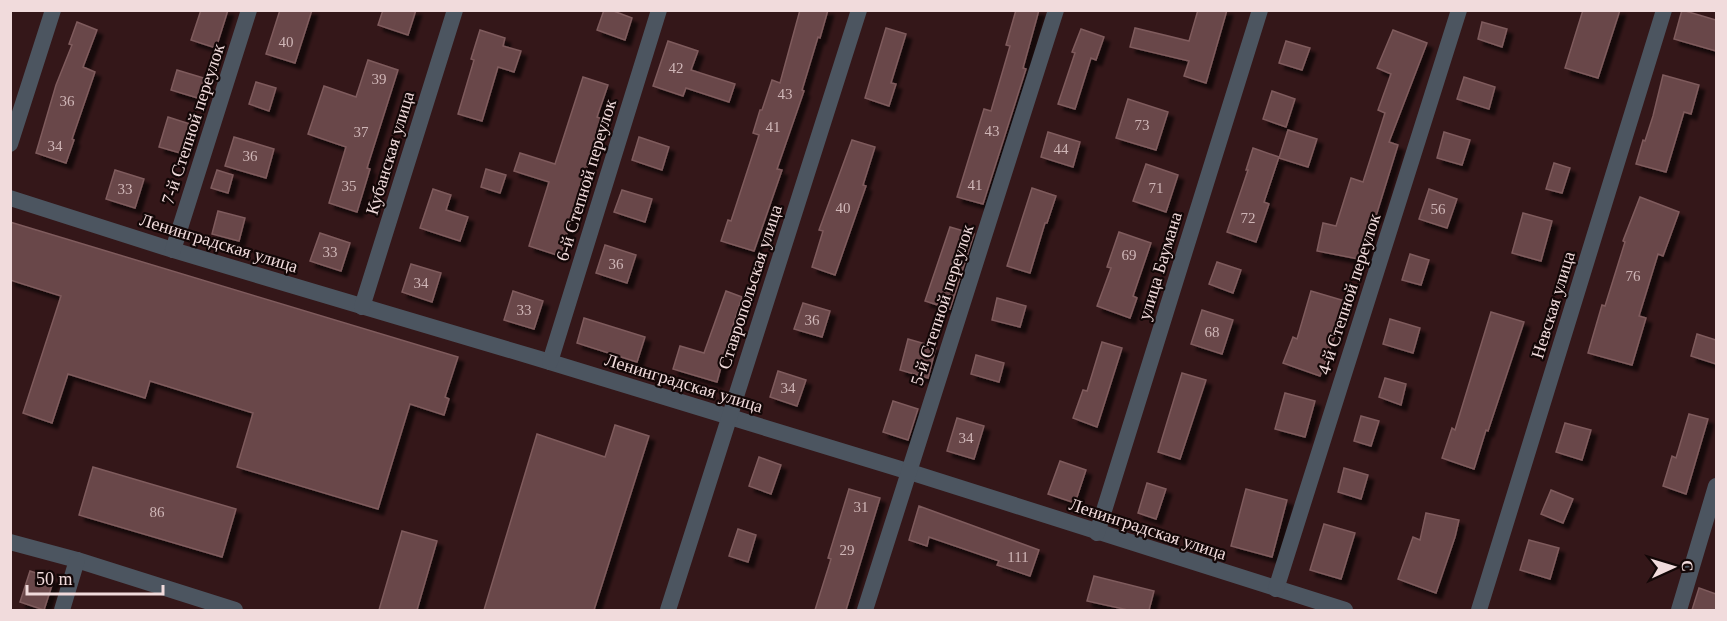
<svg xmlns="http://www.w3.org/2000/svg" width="1727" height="621" viewBox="0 0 1727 621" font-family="'Times New Roman',serif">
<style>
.building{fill:#694749;stroke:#7f5b5d;stroke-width:1.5;filter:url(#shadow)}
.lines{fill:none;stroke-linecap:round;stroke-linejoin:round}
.minor{stroke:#4c5560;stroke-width:16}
.labels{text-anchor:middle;stroke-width:4.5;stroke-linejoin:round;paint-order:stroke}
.number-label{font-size:15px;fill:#cfb6b7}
.street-label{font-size:18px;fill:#f1dbdc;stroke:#130707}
</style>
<defs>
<filter id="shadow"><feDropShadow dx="5.5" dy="5.5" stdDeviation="1.5" flood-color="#0009"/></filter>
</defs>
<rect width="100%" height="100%" fill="#341719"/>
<!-- building -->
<g class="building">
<polygon points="201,10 228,10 216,48 191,40"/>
<polygon points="280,10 312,10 295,63 266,54"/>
<polygon points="383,10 416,10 408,35 378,25"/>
<polygon points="604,10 611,10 632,18 625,40 597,30"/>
<polygon points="800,10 828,10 820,38 818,37 802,90 804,91 777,169 782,170 754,251 721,241 728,220 731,221 759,135 753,133 760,110 762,110 772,80 780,83"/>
<polygon points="1016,10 1039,10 1023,68 1026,69 983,204 957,197 984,109 991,111 1010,46 1006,45"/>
<polygon points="1198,10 1227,10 1206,83 1184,76 1189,61 1130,47 1135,28 1189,41"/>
<polygon points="1583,10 1620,10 1598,78 1565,68"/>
<polygon points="1682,10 1716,20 1716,51 1674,39"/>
<polygon points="77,22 97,30 83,67 95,72 72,139 74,140 66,163 36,153 56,85 72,45 69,44"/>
<polygon points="1482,22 1507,29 1502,47 1478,39"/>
<polygon points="886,28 906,34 891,83 896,84 889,106 865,98"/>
<polygon points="1081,29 1104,37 1096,60 1091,58 1075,109 1058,104 1075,53 1072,52"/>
<polygon points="480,30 505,38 503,46 521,51 514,72 498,67 482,121 458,114 474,60 471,59"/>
<polygon points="1393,30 1427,43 1389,142 1398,145 1376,216 1373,215 1364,260 1317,251 1323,223 1336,226 1351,178 1363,182 1385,113 1378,110 1391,74 1377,68"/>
<polygon points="668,41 698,51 691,70 735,84 729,102 686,88 683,96 653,86"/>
<polygon points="1286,41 1310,48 1302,70 1279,63"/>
<polygon points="368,60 398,70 367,168 370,169 357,212 329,203 346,147 308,134 324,86 356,97"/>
<polygon points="177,70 207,79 201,99 171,90"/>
<polygon points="1663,75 1699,85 1691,114 1684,112 1666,172 1636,164 1643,140 1645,141 1653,116"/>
<polygon points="583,77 608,85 597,117 602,119 560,256 529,246 549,182 514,171 520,153 555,164"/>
<polygon points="1464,77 1495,87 1489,109 1457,99"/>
<polygon points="256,82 276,88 269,111 249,104"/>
<polygon points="1272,91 1295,99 1286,127 1263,119"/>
<polygon points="1128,99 1168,112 1156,150 1116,138"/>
<polygon points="168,117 193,125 184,154 159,147"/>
<polygon points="1288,130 1317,139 1308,167 1279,158"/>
<polygon points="1048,132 1080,142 1073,167 1041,157"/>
<polygon points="1444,132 1470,140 1462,165 1437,158"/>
<polygon points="234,137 274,149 266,178 225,166"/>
<polygon points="639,137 669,147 662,170 632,160"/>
<polygon points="852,140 875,147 863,185 866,186 835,275 812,267 823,231 819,230"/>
<polygon points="1253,148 1279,157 1264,202 1269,204 1256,242 1227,232 1248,170 1246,170"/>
<polygon points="1554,163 1570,168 1562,193 1546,189"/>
<polygon points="1146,164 1178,175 1166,212 1133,201"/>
<polygon points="486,169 506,175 500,193 481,187"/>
<polygon points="115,170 144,179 135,208 106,199"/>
<polygon points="217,170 233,175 228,193 211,188"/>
<polygon points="1032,188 1056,196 1047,223 1045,223 1030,273 1007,266"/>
<polygon points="433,189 451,195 446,210 468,217 460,241 420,228"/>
<polygon points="1429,189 1457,199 1447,228 1419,219"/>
<polygon points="622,190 652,199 645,222 614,212"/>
<polygon points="1640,197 1679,212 1663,256 1658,254 1639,316 1646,318 1632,365 1588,353 1602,305 1605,306 1625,242 1623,241"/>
<polygon points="218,211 245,218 239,241 212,234"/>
<polygon points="1523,213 1552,221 1541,261 1512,253"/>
<polygon points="10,222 458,357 445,397 449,399 444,415 410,404 378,509 237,467 253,413 150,381 145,398 68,374 52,423 23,413 61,296 10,280"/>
<polygon points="950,227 974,234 950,309 925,301"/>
<polygon points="1119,232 1151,243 1133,296 1137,298 1130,318 1097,306 1111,268 1107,267"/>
<polygon points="320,233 350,243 341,271 310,261"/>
<polygon points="605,245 636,255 627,283 596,273"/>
<polygon points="1410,254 1429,260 1421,285 1402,280"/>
<polygon points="1217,262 1241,270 1233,293 1209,284"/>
<polygon points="411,264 441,273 432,302 402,292"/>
<polygon points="513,291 543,301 534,329 504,320"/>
<polygon points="726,291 742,297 728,341 717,382 673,369 680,346 704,353"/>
<polygon points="1311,291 1345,301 1336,333 1320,376 1283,363 1293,337 1297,339"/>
<polygon points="997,298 1026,306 1020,327 992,320"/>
<polygon points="803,303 830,311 822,337 794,329"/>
<polygon points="1202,310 1233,320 1222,354 1191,344"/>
<polygon points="1491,312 1524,322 1488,431 1486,430 1474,469 1442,458 1452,428 1455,430"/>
<polygon points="584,318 645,337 637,362 577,343"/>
<polygon points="1390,319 1420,328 1413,353 1383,344"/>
<polygon points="1697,334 1716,340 1716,364 1691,356"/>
<polygon points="908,339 936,347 928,378 900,370"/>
<polygon points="1102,342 1122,348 1097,427 1073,418 1083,390 1087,391"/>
<polygon points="976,355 1004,363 999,382 971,374"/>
<polygon points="778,371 806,380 797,406 770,397"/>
<polygon points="1182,373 1206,380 1180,459 1158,452"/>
<polygon points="1385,378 1406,384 1401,405 1379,397"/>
<polygon points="1285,393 1315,401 1305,437 1275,429"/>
<polygon points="893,401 918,409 908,440 883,432"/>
<polygon points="1689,414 1708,419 1686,494 1663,486 1672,456 1676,458"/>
<polygon points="1361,416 1379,421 1371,446 1354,441"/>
<polygon points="957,418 984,426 974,459 947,451"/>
<polygon points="1565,423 1591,430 1582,460 1556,452"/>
<polygon points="615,425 649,436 594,610 484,610 537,434 605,457"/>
<polygon points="759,457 781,465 771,494 749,486"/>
<polygon points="1060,461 1086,470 1075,503 1048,494"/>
<polygon points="93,467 236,509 222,557 79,515"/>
<polygon points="1344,468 1368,475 1361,499 1338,492"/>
<polygon points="1147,483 1166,489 1156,519 1138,513"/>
<polygon points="849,489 880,498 846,610 815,610 831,559 828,558"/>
<polygon points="1246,489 1287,500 1272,557 1231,546"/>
<polygon points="1551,490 1573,499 1563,523 1541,514"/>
<polygon points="919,506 1039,550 1030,576 997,565 999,561 929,537 927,546 909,540"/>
<polygon points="1426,513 1459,520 1455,537 1436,593 1398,579 1413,537 1420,540"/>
<polygon points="1324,524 1355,533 1341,579 1310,570"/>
<polygon points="738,529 756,535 748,562 729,556"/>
<polygon points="402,531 437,541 417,610 379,610"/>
<polygon points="1529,540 1559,548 1550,579 1520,570"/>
<polygon points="30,571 54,579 44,610 20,602"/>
<polygon points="1094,576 1154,591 1149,610 1128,610 1087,601"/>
<polygon points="1699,588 1716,594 1716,610 1692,610"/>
</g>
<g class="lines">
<!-- minor -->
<g class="minor">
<polyline points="10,144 53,10"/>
<polyline points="10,198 173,250 550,362 910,472 1345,610"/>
<polyline points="173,250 249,10"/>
<polyline points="362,307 455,10"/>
<polyline points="550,362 659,10"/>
<polyline points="1097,533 1260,10"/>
<polyline points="10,542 77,560 235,610"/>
<polyline points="1276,589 1459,10"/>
<polyline points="62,610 77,560"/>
<polyline points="668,610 859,10"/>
<polyline points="865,610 1056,10"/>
<polyline points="1479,610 1664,10"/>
<polyline points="1679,610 1716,486"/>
</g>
</g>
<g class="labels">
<!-- number labels -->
<g class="number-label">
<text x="286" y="47">40</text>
<text x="676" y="73">42</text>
<text x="379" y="84">39</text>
<text x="785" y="99">43</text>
<text x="67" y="106">36</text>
<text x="1142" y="130">73</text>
<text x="773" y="132">41</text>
<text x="992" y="136">43</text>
<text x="361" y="137">37</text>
<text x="55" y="151">34</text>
<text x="1061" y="154">44</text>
<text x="250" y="161">36</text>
<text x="975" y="190">41</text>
<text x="349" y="191">35</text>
<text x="1156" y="193">71</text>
<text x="125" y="194">33</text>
<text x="843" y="213">40</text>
<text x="1438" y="214">56</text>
<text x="1248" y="223">72</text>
<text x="330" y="257">33</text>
<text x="1129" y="260">69</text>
<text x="616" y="269">36</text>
<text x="1633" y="281">76</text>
<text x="421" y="288">34</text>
<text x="524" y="315">33</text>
<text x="812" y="325">36</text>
<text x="1212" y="337">68</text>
<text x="788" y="393">34</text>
<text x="966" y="443">34</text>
<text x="861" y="512">31</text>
<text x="157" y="517">86</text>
<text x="847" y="555">29</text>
<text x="1018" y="562">111</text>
</g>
<!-- street labels -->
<g class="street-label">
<text transform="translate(193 124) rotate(-72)" y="6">7-й Степной переулок</text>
<text transform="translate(390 153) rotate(-73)" y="6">Кубанская улица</text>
<text transform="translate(586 180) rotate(-73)" y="6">6-й Степной переулок</text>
<text transform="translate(219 243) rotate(17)" y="6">Ленинградская улица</text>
<text transform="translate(1160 266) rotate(-73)" y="6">улица Баумана</text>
<text transform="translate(750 287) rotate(-72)" y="6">Ставропольская улица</text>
<text transform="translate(1349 294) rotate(-72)" y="6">4-й Степной переулок</text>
<text transform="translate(942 305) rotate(-72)" y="6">5-й Степной переулок</text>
<text transform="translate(1553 305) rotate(-73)" y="6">Невская улица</text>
<text transform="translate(684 383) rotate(17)" y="6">Ленинградская улица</text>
<text transform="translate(1148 529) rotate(18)" y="6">Ленинградская улица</text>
</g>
</g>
<!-- border -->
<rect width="1727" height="621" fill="none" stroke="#f1dbdc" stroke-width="24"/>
<!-- north arrow -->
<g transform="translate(1673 567) rotate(86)" stroke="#130707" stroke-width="4.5" paint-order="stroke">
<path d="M0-4.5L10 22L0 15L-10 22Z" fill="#f1dbdc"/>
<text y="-9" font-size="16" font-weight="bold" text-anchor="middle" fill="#f1dbdc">С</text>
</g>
<!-- scale -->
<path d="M27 585v9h136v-9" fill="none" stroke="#f1dbdc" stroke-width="3"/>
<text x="36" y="585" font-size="18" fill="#f1dbdc" stroke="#130707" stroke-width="4.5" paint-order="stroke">50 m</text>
</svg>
